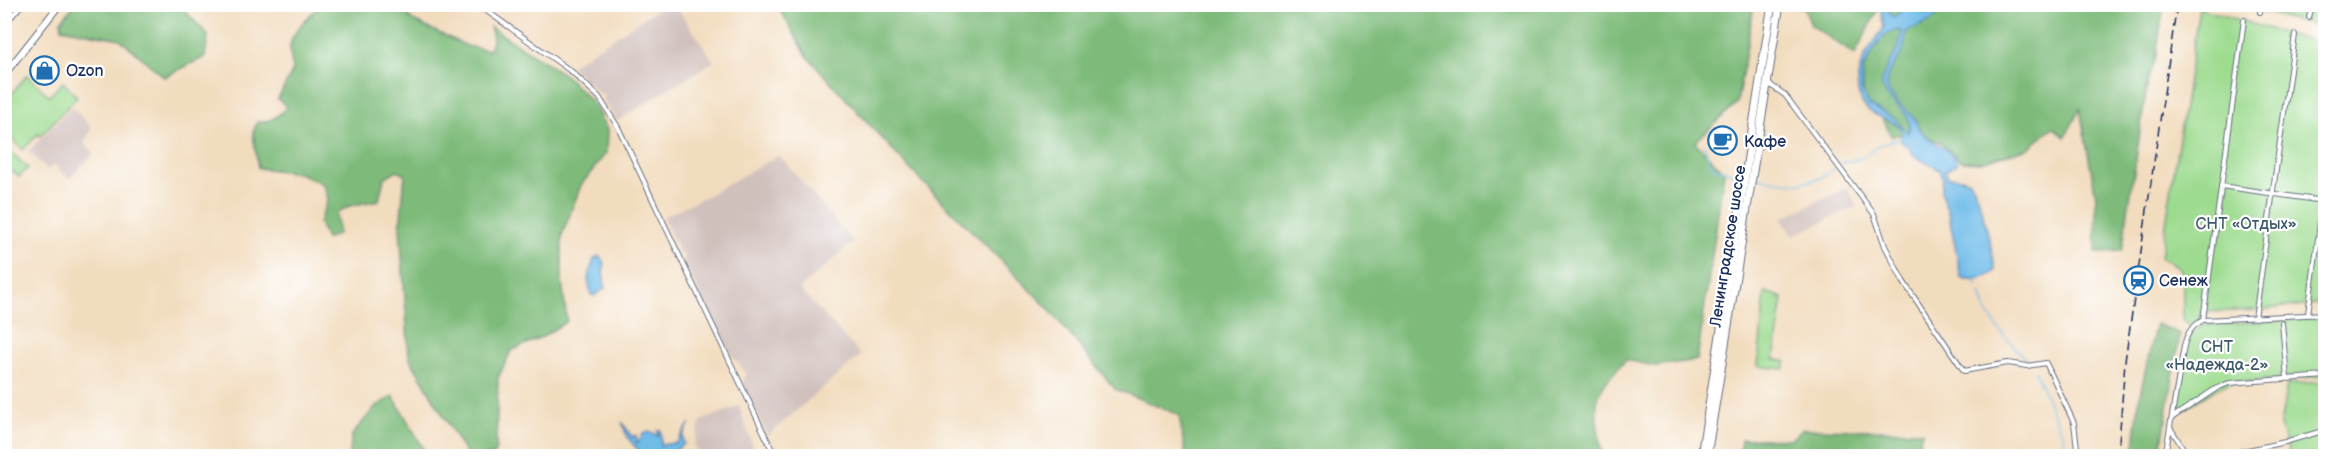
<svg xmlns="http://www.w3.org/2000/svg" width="2330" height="461" viewBox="0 0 2330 461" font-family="'Balsamiq Sans',sans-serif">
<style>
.industrial{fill:#d0c0bc}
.green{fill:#9ddb8f;stroke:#5c8576;stroke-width:1.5}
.forest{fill:#7ebb7a;stroke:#4c756c;stroke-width:1.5}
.water{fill:#70bce9;stroke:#4676a4;stroke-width:1.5;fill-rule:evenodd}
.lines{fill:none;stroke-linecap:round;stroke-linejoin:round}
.stream{stroke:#70bce9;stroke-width:1.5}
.minor-casing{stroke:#666c80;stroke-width:6}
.secondary-casing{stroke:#666c80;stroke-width:8}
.trunk-casing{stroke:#666c80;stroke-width:9}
.minor{stroke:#fff;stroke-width:4}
.secondary{stroke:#fff;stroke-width:6}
.trunk{stroke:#fff;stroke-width:7}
.rail{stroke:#1b2f5e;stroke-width:1.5;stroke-dasharray:9 4.5;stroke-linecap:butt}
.labels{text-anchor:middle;stroke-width:4.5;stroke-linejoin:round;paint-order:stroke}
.poi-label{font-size:16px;fill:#1b2f5e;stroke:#fff;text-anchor:start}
.park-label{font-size:16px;fill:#3c5a6a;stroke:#fff}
.street-label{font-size:16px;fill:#1b2f5e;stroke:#fff}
</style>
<rect width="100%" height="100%" fill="#fff"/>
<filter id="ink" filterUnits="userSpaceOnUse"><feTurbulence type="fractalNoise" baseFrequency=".0167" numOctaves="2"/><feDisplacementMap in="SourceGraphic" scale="12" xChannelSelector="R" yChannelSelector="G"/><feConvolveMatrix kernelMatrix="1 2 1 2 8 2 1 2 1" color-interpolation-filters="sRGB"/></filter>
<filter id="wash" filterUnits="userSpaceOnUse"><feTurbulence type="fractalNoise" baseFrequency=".008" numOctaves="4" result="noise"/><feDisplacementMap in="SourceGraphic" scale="24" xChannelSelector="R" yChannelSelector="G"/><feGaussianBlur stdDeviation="1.35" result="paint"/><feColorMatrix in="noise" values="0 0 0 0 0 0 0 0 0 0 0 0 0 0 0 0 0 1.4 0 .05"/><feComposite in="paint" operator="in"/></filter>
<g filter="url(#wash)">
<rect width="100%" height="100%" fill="#f2dcbe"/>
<!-- industrial -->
<g class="industrial">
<polygon points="664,5 675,5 714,61 617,121 605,103 603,94 599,93 570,66"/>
<polygon points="72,107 92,128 84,143 94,153 69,179 54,164 48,170 28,151"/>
<polygon points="779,155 853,242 799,289 861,355 767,436 744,388 743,381 746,373 723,344 683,261 684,255 679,252 663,217 710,194"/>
<polygon points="1847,188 1857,206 1792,236 1782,218"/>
<polygon points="739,406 756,456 699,456 694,446 701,421"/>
</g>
<!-- green -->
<g class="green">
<polygon points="2237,5 2325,5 2325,28"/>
<polygon points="2199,8 2317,43 2326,105 2325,303 2256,310 2204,312 2201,313 2201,319 2189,325 2183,318 2183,274 2179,267 2161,257"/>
<polygon points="27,75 49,96 63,82 77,97 40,136 38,134 23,150 5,132 5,102"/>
<polygon points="4,146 28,168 19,177 11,170 5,176"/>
<polygon points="1765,292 1783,298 1774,359 1786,361 1784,369 1758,366"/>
<polygon points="2325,318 2325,376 2229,383 2217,388 2176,415 2188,338 2202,325"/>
<polygon points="2325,382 2325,456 2290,456 2280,426 2287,384"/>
</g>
<!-- forest -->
<g class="forest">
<polygon points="74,5 179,5 208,35 205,57 164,77 120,39 62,28 61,21"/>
<path d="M321,5H403L411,20L467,46L489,50L493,38L490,27L565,75L593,103L607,130L606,153L581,185L562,235V282L567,321L542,337L511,351L498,378L496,449L493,456H467L409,357L400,228L405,174L397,170L384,178L379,200L349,206L337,213L338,234L326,239L319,223L328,199L323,184L299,173L258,168L253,133L257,122C270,123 279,116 287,107L278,99L293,70C292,61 288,51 291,42C295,28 311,14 321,5Z"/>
<path d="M777,5H1754L1737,103L1695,142L1724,172L1697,360L1655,366L1626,360C1589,396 1595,403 1601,451L1609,456H1186L1179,415L1115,389L1047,307L908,167L808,57Z"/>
<polygon points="1803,5 1876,5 1877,11 1855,55 1811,25"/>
<polygon points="1885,5 2164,5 2155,61 2148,79 2122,251 2096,252 2096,197 2080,109 2065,137 2053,127 2029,148 1980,162 1960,161 1940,142 1927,137 1918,128 1912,116 1907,134 1891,136 1880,112 1868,105 1864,99 1862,77 1863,70 1872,53 1883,37 1893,17"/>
<polygon points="2156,324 2180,334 2160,456 2133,456 2140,394"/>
<polygon points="393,396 428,456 349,456 352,435 375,407"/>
<polygon points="1803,429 1922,431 1917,456 1739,456 1741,439 1791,439"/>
</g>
<!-- water -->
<g class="water">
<path d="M1880,5H1885L1893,17L1910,5H1923L1921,12L1926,14L1930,13L1936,5H1942L1934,19L1906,32C1905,40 1904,48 1901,55C1896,63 1888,70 1887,79C1885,98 1903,105 1913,117C1918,124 1919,130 1926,136C1937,146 1952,149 1957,164L1945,171L1948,177C1955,177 1965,177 1971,183C1979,192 1994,257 1995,271C1989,278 1969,282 1961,277L1949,215L1941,192L1943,178L1940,170L1913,155L1909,147L1901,141L1902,132L1899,126C1889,118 1875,118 1866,108C1850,92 1860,61 1871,46C1875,39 1881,34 1884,27ZM1900,30L1902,33C1900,38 1900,42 1898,47C1895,59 1883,69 1882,81C1881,104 1918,109 1908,133L1894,118L1869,105L1862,91L1863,70L1877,44L1889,32Z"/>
<polygon points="599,256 605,264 603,272 605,288 594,296 591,295 588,279 594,259"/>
<polygon points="622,422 632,437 636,435 637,443 644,433 652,432 658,436 658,430 661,430 661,446 665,444 677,443 690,423 683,436 684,444 676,450 679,456 643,456 627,437"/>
</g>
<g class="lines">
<!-- stream -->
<g class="stream">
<polyline points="1704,145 1711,166 1736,174"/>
<polyline points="1841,163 1861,158 1883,143 1902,138"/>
<path d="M1757,178C1787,182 1810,190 1835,168"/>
<polyline points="1975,278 1977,286"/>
<path d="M1980,293C1987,322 2009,340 2028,362"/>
<polyline points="2035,371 2065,441 2062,456"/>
</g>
</g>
</g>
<g filter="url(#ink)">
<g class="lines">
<defs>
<g id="minor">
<polyline points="477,4 572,72 599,97 618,127 775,456"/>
<polyline points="4,9 12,16"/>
<polyline points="2260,12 2262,4"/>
<polyline points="2309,17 2313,4"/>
<polyline points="4,19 12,16 22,4"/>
<polyline points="1766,82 1785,95 1874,214 1885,246 1903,281 1964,371 2008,363 2027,366 2046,363 2074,423 2078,456"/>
<polyline points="2221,186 2323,201"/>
<polyline points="2308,314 2326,178"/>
<polyline points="2255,318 2295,35"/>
<polyline points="2203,320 2244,20"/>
<polyline points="2282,323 2287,378"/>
<polyline points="2173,417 2217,388 2229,383 2326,376"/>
<polyline points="2171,429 2188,456"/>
<path d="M2165,456L2184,346C2187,333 2191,327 2203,320L2326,314"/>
<polyline points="2220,456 2285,442 2326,430"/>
</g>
<polyline id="secondary" points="4,75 60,4"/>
<g id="trunk">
<polyline points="1701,456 1772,4"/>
<polyline points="1707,456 1780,4"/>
</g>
</defs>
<!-- minor casing -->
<use href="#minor" class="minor-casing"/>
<!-- secondary casing -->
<use href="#secondary" class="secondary-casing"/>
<!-- trunk casing -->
<use href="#trunk" class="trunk-casing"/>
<!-- minor -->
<use href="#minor" class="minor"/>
<!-- secondary -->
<use href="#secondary" class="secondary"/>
<!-- trunk -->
<use href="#trunk" class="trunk"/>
<!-- rail -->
<polyline class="rail" points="2118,456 2125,361 2177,4"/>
</g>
</g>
<!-- icons -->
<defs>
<symbol id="shop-ring" viewBox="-11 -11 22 22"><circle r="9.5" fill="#fff" stroke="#1f6fb2" stroke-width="1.5"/><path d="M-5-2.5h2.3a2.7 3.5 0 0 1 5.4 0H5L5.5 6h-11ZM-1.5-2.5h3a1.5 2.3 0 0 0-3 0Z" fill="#1f6fb2"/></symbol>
<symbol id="cafe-ring" viewBox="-11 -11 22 22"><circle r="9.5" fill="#fff" stroke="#1f6fb2" stroke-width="1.5"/><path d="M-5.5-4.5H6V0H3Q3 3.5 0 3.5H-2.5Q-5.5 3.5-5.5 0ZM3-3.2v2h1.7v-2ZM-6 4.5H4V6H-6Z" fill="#1f6fb2"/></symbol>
<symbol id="station-ring" viewBox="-11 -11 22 22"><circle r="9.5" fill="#fff" stroke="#1f6fb2" stroke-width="1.5"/><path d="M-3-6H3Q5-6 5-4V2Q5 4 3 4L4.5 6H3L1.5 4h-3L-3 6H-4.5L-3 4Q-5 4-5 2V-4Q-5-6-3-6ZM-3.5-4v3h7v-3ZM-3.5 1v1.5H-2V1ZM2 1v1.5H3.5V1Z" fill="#1f6fb2"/></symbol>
</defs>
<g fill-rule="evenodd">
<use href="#shop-ring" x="28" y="54" width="33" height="33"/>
<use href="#cafe-ring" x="1706" y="124" width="33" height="33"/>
<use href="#station-ring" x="2122" y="264" width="33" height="33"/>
</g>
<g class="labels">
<!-- poi labels -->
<g class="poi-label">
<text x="66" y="76">Ozon</text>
<text x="1744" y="147">Кафе</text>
<text x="2159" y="286">Сенеж</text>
</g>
<!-- park labels -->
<g class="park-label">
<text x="2246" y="229">СНТ «Отдых»</text>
<text x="2217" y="352">СНТ<tspan x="2217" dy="18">«Надежда-2»</tspan></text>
</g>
<!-- street labels -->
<g class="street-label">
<text transform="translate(1727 246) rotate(-81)" y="6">Ленинградское шоссе</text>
</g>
</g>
<!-- margin -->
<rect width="2330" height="461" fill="none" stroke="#fff" stroke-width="24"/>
</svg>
